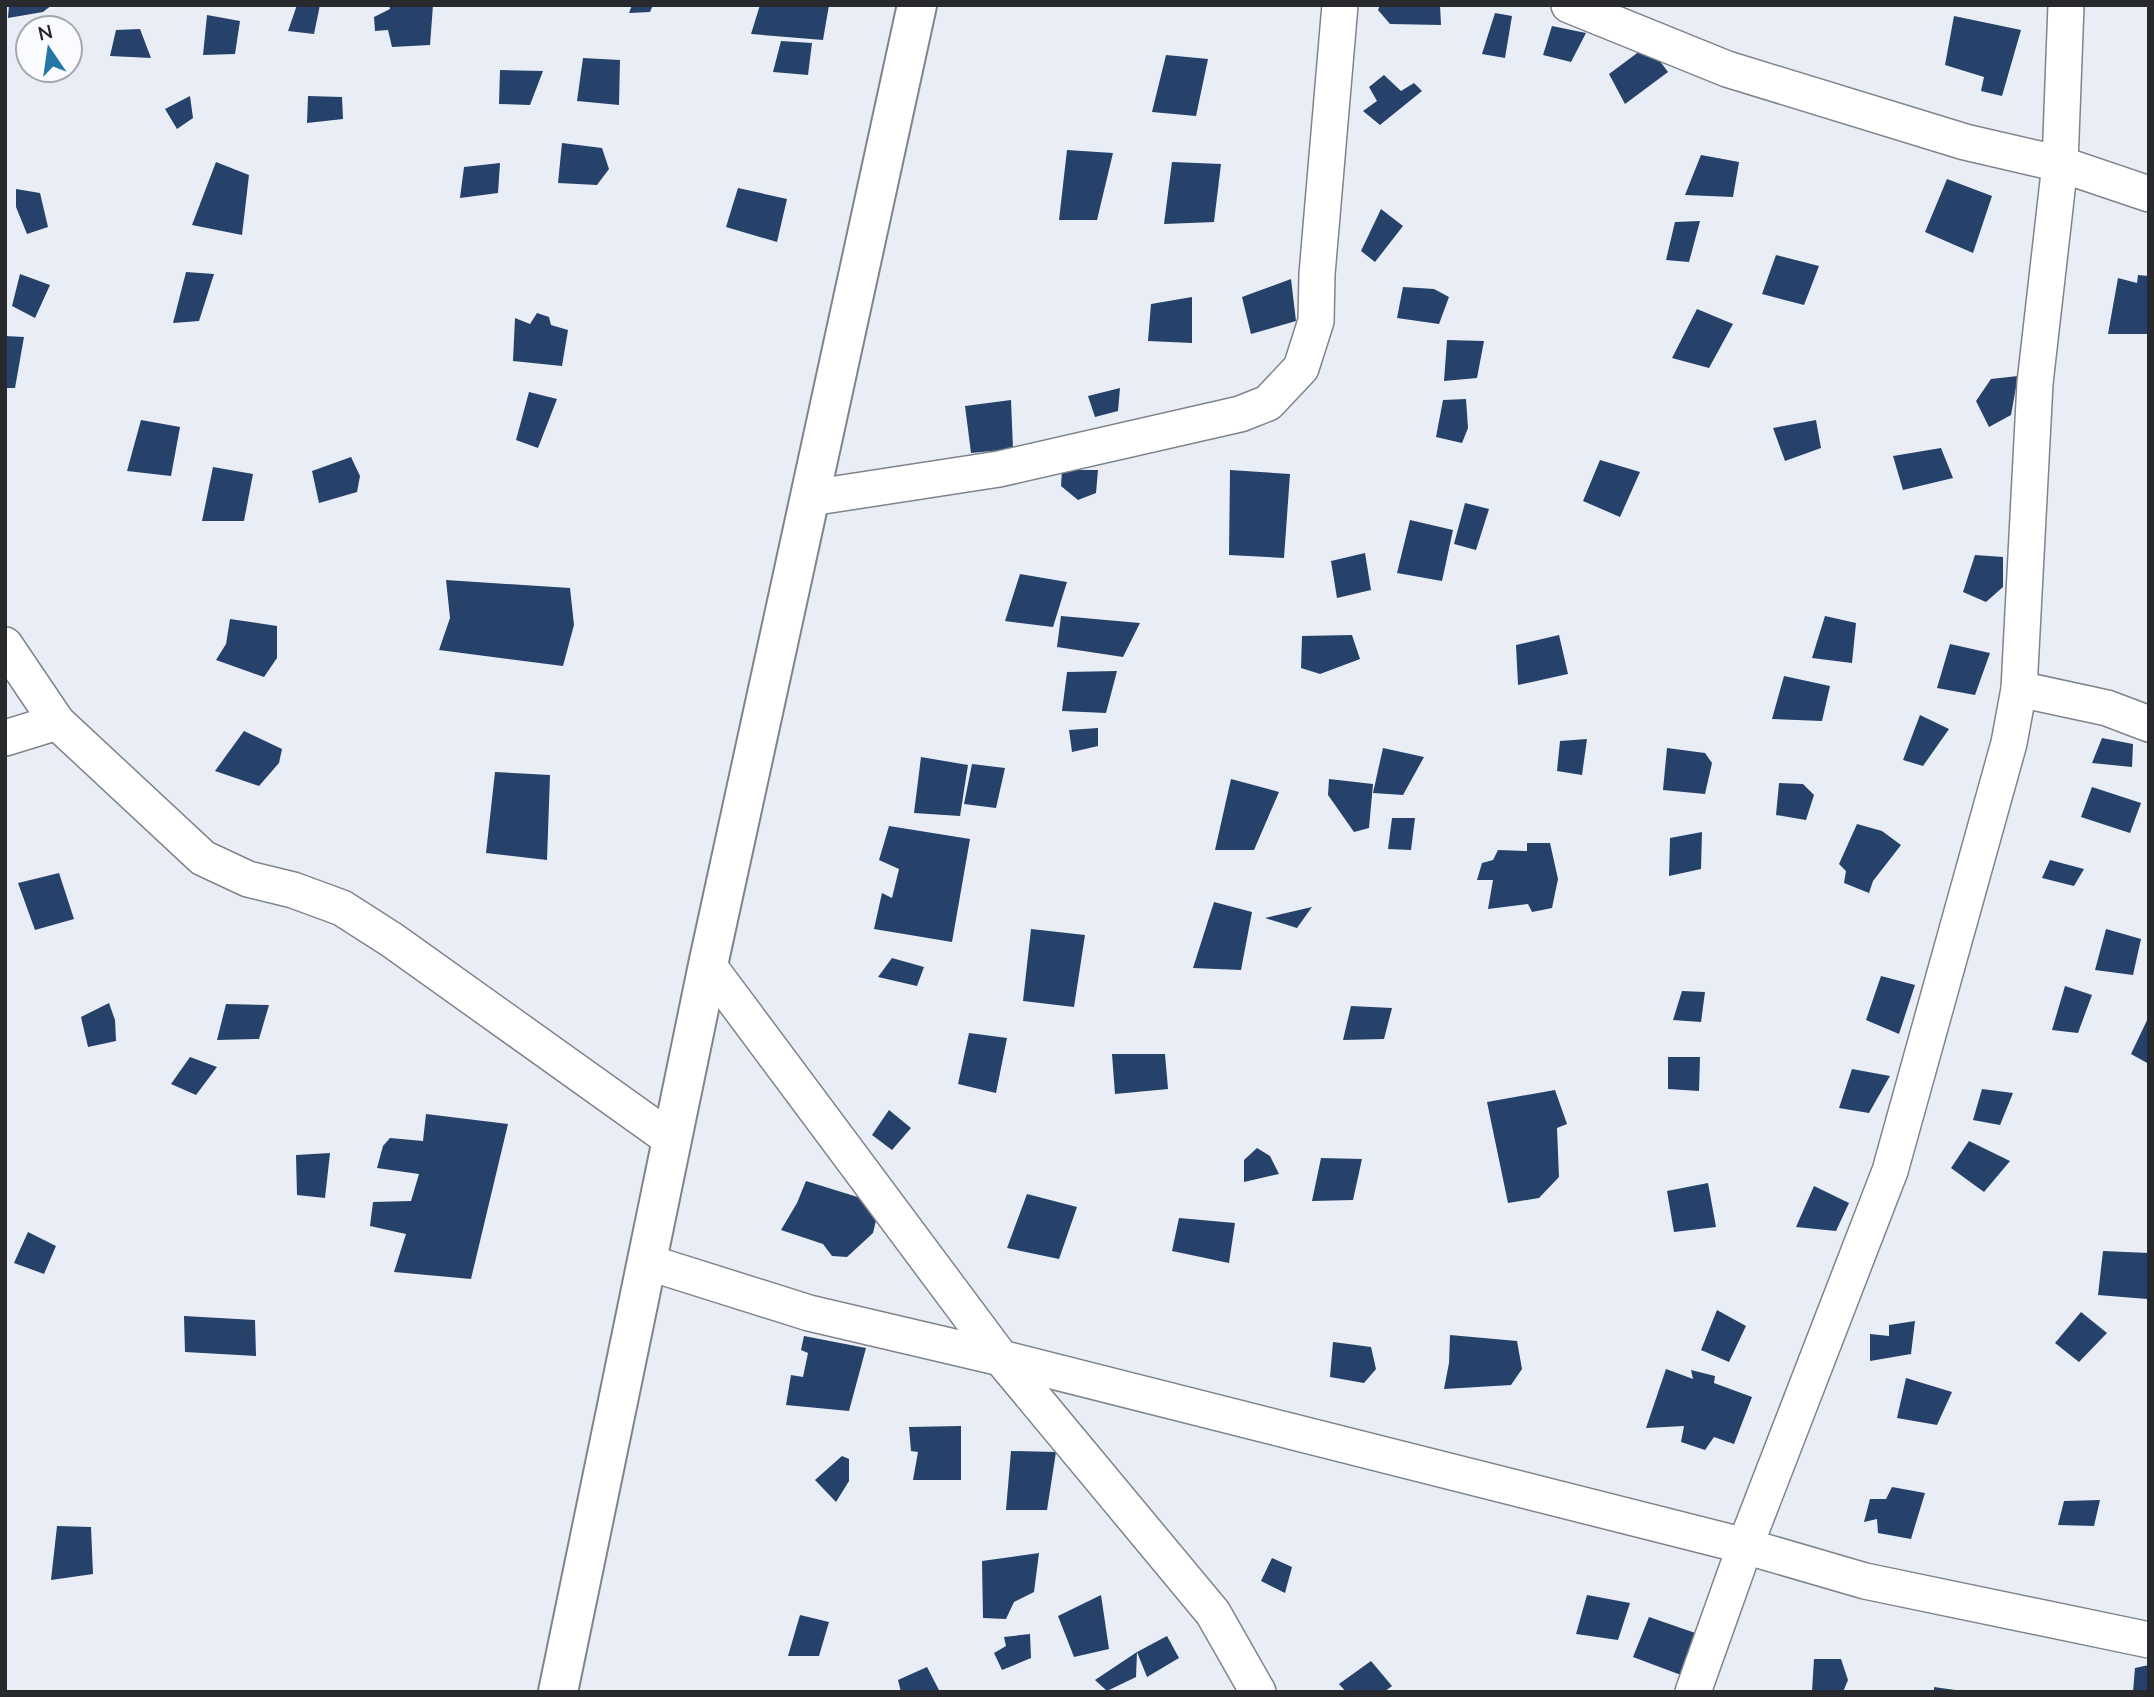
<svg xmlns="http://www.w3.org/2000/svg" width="2154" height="1697" viewBox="0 0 2154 1697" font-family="Mulish,sans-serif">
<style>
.building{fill:#26426a}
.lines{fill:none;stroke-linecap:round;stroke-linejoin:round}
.street-casing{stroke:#7f848b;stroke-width:38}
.primary-casing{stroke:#7f848b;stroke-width:42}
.street{stroke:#fff;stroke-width:35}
.primary{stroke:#fff;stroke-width:38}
</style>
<rect width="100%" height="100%" fill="#e9eef6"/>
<!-- building -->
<g class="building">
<polygon points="9,5 52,5 43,12 8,18"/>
<polygon points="297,5 320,5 314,34 288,31"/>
<polygon points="389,5 433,5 430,45 392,47 388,30 375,31 374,17 390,9"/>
<polygon points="632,5 653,5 650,12 629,13"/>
<polygon points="760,5 829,5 823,40 751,34"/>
<polygon points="1380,5 1440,5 1441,25 1390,24 1378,10"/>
<polygon points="1495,13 1512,16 1505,58 1482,54"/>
<polygon points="207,15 240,21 235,54 203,55"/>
<polygon points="1954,16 2021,30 2002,96 1981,91 1984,77 1945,65"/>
<polygon points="1552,26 1586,33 1571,62 1543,55"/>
<polygon points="140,29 151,58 110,56 116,30"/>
<polygon points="781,41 812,43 808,75 773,72"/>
<polygon points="1648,45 1668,72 1625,104 1609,74"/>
<polygon points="1166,55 1208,59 1196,116 1152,112"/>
<polygon points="583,58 620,60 619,105 577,101"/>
<polygon points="500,70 543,71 530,105 499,104"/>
<polygon points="1384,75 1401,91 1414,83 1422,91 1380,125 1363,111 1377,101 1369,87"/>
<polygon points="190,96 193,118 177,129 165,109"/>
<polygon points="308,96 342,97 343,119 307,123"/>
<polygon points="562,143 602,148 609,169 597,185 558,183"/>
<polygon points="1067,150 1113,153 1097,220 1059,220"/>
<polygon points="1701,155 1739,162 1733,197 1685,195"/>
<polygon points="216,162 249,175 242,235 192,225"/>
<polygon points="1172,162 1221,164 1214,222 1164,224"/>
<polygon points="500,163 498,193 460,198 464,167"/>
<polygon points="1947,179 1992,196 1973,253 1925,232"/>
<polygon points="738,188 787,199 777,242 726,227"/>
<polygon points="16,189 40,193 48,227 27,234 16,207"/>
<polygon points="1381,209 1403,226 1375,262 1361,251"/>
<polygon points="1700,221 1689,262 1666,260 1675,222"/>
<polygon points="1776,255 1819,266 1804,305 1762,294"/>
<polygon points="186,272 214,274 199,321 173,323"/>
<polygon points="20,274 50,285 35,318 12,306"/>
<polygon points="2138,275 2149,276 2149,334 2108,334 2118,278 2137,283"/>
<polygon points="1291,279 1296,321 1251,334 1242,297"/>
<polygon points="1403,287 1434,289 1449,297 1439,324 1397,318"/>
<polygon points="1192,297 1192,343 1148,341 1151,304"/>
<polygon points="1697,309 1733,324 1709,368 1672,358"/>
<polygon points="537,313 549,317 551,325 568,330 562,366 513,361 515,318 530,324"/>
<polygon points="5,336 24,337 15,388 5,388"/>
<polygon points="1447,340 1484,341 1477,378 1444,381"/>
<polygon points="2018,376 2011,415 1989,427 1976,401 1991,379"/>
<polygon points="1120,388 1118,411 1095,417 1088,396"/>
<polygon points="529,392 557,399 538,448 516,440"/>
<polygon points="1466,399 1468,428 1462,443 1436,437 1443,400"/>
<polygon points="1011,400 1013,449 971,453 965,406"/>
<polygon points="141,420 180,427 171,476 127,471"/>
<polygon points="1816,420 1821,448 1785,461 1773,428"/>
<polygon points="1941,448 1953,478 1903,490 1893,456"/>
<polygon points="351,457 360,476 357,492 319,503 312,471"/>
<polygon points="1600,460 1640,472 1620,517 1583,501"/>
<polygon points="213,467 253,474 244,521 202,521"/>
<polygon points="1062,470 1098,470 1096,493 1078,500 1061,486"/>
<polygon points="1230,470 1290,474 1284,558 1229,555"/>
<polygon points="1465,503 1489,509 1476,550 1454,544"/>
<polygon points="1410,520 1453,530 1442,581 1397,573"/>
<polygon points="1365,553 1371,590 1337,598 1331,561"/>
<polygon points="1975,555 2003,557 2003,587 1986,602 1963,592"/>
<polygon points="1020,574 1067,582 1053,627 1005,621"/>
<polygon points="446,580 570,588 574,625 563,666 439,650 450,618"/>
<polygon points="1061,616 1140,623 1123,657 1057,647"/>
<polygon points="1825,616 1856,623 1852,663 1812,658"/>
<polygon points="230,619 277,626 277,658 264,677 216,660 226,644"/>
<polygon points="1352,635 1360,659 1320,674 1301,668 1302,636"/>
<polygon points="1559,635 1568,674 1518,685 1516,645"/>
<polygon points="1950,644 1990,653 1975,695 1937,688"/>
<polygon points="1117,671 1106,713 1062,711 1067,672"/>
<polygon points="1784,676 1830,686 1822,721 1772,719"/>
<polygon points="1920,715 1949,729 1923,766 1903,760"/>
<polygon points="1098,728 1098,746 1072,752 1069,730"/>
<polygon points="244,731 282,749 279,763 259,786 215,771"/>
<polygon points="2102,738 2133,744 2132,767 2092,763"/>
<polygon points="1587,739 1582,775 1557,771 1560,741"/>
<polygon points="1383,748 1424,757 1403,795 1373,793"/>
<polygon points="1667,748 1705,753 1712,763 1705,794 1663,790"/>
<polygon points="921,757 968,765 960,816 914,813"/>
<polygon points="972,764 1005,768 996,808 964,804"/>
<polygon points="495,772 550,775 547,860 486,853"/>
<polygon points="1231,779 1279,792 1254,850 1215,850"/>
<polygon points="1329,779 1373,784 1369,828 1354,832 1328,795"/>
<polygon points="1779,783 1803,784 1814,795 1806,820 1776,815"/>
<polygon points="2092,787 2141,803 2130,833 2081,817"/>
<polygon points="1392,818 1415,818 1411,850 1388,849"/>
<polygon points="1857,824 1882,831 1901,845 1873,881 1869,893 1844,883 1846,871 1839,864"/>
<polygon points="889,826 970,839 952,942 874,929 882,893 892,898 899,869 879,860"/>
<polygon points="1702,832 1701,869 1669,876 1670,838"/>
<polygon points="1527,843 1550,843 1558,879 1552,908 1532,912 1528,904 1488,909 1493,880 1477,880 1482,863 1493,860 1498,850 1527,851"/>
<polygon points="2050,860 2084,869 2074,886 2042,878"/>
<polygon points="59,873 74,919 35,930 18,883"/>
<polygon points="1214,902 1252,912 1241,970 1193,968"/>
<polygon points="1312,907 1297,928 1265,918"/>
<polygon points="1031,929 1085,935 1074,1007 1023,1001"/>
<polygon points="2106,929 2141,939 2133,975 2095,970"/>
<polygon points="892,958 924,967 917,986 878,977"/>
<polygon points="1881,976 1915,985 1899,1034 1866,1020"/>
<polygon points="2065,986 2092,995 2078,1033 2052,1030"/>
<polygon points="1682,991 1705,992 1701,1022 1673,1020"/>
<polygon points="109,1003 115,1020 116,1041 88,1047 81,1017"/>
<polygon points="226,1004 269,1005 259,1039 217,1040"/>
<polygon points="1351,1006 1392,1008 1384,1039 1343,1040"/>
<polygon points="2149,1016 2149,1064 2131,1054"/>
<polygon points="969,1033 1007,1038 996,1093 958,1084"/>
<polygon points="1112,1054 1165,1054 1168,1089 1115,1094"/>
<polygon points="190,1057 217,1067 196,1095 171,1084"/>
<polygon points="1668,1057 1700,1057 1699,1091 1668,1089"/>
<polygon points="1852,1069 1890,1076 1869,1113 1839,1108"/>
<polygon points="1982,1089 2013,1093 2000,1125 1973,1120"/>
<polygon points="1555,1090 1567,1124 1557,1128 1559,1177 1539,1198 1508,1203 1487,1102"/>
<polygon points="889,1110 911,1128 892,1150 872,1135"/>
<polygon points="426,1114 508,1124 471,1279 394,1272 406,1234 370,1226 373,1202 411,1201 419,1174 377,1168 383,1146 390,1138 423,1141"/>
<polygon points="1969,1141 2010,1161 1984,1192 1951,1168"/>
<polygon points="1257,1148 1270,1156 1279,1174 1244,1182 1244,1160"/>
<polygon points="330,1153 325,1198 297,1195 296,1155"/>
<polygon points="1321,1158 1362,1159 1353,1200 1312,1201"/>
<polygon points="806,1181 880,1204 873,1233 847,1257 832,1256 823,1244 781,1230 797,1203"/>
<polygon points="1708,1183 1716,1227 1674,1232 1667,1191"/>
<polygon points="1814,1186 1849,1203 1836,1231 1796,1227"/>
<polygon points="1027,1194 1077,1207 1059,1259 1007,1248"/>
<polygon points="1179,1218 1235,1223 1229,1263 1172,1251"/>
<polygon points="28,1232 56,1246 44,1274 14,1263"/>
<polygon points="2103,1251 2149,1253 2149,1291 2147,1299 2098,1295"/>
<polygon points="1717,1310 1746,1326 1729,1362 1701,1350"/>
<polygon points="2081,1312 2107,1333 2079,1362 2055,1343"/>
<polygon points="184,1316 255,1320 256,1356 185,1352"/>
<polygon points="1915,1321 1911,1354 1870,1361 1870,1334 1889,1336 1889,1325"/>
<polygon points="1450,1335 1517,1341 1522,1369 1511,1385 1444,1389 1449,1363"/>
<polygon points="804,1336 866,1348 849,1411 786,1405 791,1375 803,1377 808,1353 801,1350"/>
<polygon points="1333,1342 1371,1347 1376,1369 1364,1383 1330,1377"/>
<polygon points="1666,1369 1693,1379 1691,1370 1715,1376 1714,1383 1752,1397 1734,1444 1714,1437 1705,1450 1681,1442 1684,1426 1646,1428"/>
<polygon points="1906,1378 1952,1392 1937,1425 1897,1418"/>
<polygon points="961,1426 961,1480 913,1480 918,1452 911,1451 909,1427"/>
<polygon points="1011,1451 1056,1452 1047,1510 1006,1510"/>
<polygon points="842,1456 849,1459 849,1481 836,1502 815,1480"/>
<polygon points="1892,1487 1925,1493 1911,1539 1878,1533 1877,1519 1864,1522 1870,1499 1886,1499"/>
<polygon points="2100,1500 2094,1526 2058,1525 2064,1501"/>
<polygon points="57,1526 91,1527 93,1574 51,1580"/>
<polygon points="1039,1553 1034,1592 1014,1602 1006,1619 983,1618 982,1561"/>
<polygon points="1272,1558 1292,1567 1285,1593 1261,1581"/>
<polygon points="1101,1595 1109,1649 1074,1657 1058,1616"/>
<polygon points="1587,1595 1630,1603 1618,1640 1576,1634"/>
<polygon points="800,1615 829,1622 819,1656 788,1656"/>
<polygon points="1649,1617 1704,1636 1689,1678 1633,1657"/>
<polygon points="1030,1634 1031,1658 1002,1670 994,1653 1006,1646 1004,1637"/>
<polygon points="1167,1636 1179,1658 1147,1677 1137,1652"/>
<polygon points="1137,1652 1136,1677 1107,1691 1095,1680"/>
<polygon points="1814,1659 1841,1659 1848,1680 1843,1692 1812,1691"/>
<polygon points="1371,1661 1392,1686 1384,1692 1346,1692 1339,1684"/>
<polygon points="2149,1665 2149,1692 2133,1692 2135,1668"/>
<polygon points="927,1667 940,1692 901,1692 898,1680"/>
<polygon points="1934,1687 1955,1690 1955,1692 1934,1692"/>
</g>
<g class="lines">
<defs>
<g id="street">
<polyline points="1569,5 1727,69 1965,142 2060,164 2149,194"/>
<polyline points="810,498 999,469 1240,414 1268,403 1301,368 1316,321 1317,274 1340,5"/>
<polyline points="5,645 57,722 203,858 248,879 293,890 342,908 392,940 672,1140"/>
<polyline points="2019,689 2107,708 2149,724"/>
<polyline points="5,738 57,722"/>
<polyline points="708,965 1001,1358 1213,1613 1258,1692"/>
<polyline points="647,1262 809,1313 1001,1358 1745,1546 1865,1581 2149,1640"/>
<polyline points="1693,1692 1745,1546 1890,1171 2009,743 2019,689 2035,383 2060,164 2066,5"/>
</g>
<polyline id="primary" points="558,1692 708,965 917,5"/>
</defs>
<!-- street casing -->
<use href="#street" class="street-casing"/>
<!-- primary casing -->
<use href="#primary" class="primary-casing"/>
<!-- street -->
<use href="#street" class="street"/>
<!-- primary -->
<use href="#primary" class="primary"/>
</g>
<!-- border -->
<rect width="2154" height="1697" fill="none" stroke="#27292c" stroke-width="14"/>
<!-- north arrow -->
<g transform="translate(49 49) rotate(347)"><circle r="33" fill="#f9fbfe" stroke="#a5a7aa" stroke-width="2"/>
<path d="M0-5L12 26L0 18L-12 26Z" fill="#2476a7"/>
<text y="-10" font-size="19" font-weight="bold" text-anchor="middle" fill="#27292c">N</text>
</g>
</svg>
